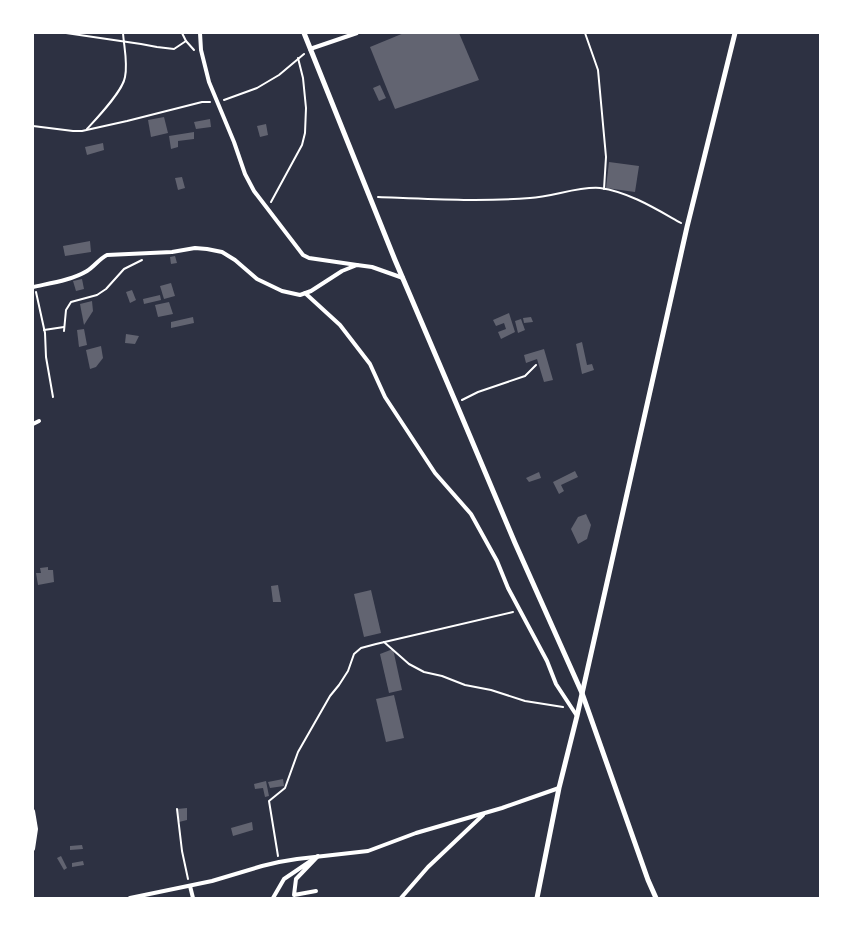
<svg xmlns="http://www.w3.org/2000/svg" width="853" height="931" viewBox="0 0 853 931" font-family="Overpass,sans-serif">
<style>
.building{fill:#626471}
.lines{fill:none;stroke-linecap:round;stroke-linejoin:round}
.path{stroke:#fff;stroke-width:2}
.minor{stroke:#fff;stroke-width:4}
.tertiary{stroke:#fff;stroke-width:5}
</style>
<rect width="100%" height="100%" fill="#2d3142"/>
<!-- building -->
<g class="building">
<polygon points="404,33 459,33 479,80 395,109 370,47"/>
<polygon points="380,85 386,98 379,101 373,88"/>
<polygon points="164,117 168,133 151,137 148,120"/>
<polygon points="210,119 211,127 196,129 194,122"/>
<polygon points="266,124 268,135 260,137 257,126"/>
<polygon points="194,132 194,139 178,141 178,147 171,149 169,136"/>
<polygon points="103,143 104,150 87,155 85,147"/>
<polygon points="609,162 639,166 635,192 606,188"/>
<polygon points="182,177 185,188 178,190 175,178"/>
<polygon points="90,241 91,252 65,256 63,246"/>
<polygon points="175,256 177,263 171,264 170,257"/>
<polygon points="82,279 84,289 76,291 73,281"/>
<polygon points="171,283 175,296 164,299 160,286"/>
<polygon points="132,290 136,300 130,303 126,292"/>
<polygon points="160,295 161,300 144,304 143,299"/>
<polygon points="92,301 93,311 84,325 80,304"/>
<polygon points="169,302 173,314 158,317 155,305"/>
<polygon points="509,313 515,332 501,339 498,332 506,329 504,323 496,326 493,320"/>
<polygon points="193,317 194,323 171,328 171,322"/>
<polygon points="531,317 533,322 524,323 523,318"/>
<polygon points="521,319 525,330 518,333 515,321"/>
<polygon points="84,329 87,345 79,347 77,330"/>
<polygon points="126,334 139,336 135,344 125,343"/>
<polygon points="582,342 587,365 592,364 594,370 582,374 576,344"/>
<polygon points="101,346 103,358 96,367 90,369 86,350"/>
<polygon points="544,349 553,380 544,382 537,359 526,363 524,355"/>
<polygon points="575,471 578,477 561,485 564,491 559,494 553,482"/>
<polygon points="539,472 541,478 529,482 526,478"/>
<polygon points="586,514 591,525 587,539 578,544 571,529 578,517"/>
<polygon points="48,567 48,570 53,570 54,582 38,585 36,573 41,573 40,568"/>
<polygon points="278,585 281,602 273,602 271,586"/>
<polygon points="371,590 381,633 364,637 354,594"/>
<polygon points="393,649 402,690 389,693 380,654"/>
<polygon points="394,695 404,738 386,742 376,699"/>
<polygon points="283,779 284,786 270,788 268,782"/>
<polygon points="266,781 269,796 265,797 263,788 255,789 254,784"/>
<polygon points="187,808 187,820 179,822 177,809"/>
<polygon points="252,822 253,830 233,836 231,828"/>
<polygon points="82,845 83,849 70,850 70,846"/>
<polygon points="61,856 67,868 64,870 57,858"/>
<polygon points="83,861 84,865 72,867 72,863"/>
</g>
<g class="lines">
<!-- path -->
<g class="path">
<polyline points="66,33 141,44 157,47 174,49 186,41"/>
<polyline points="182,33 186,41 194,50"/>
<polyline points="585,33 598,70 606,157 604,189"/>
<polyline points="224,100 257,88 279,75 304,54"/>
<polyline points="33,126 73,131 82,131 127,121 202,102 210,102"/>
<path d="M87,129C97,118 123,91 125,77C128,63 124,47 123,33"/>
<path d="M378,197C429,199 479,202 530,198C552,197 579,186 600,188C629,192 656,209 681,223"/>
<polyline points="271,202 302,145 305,133 306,108 303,78 298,58"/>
<polyline points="36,292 45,333 46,357 53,397"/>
<polyline points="44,330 64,327"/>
<polyline points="64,331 66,310 71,302 97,295 106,289 124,269 142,260"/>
<polyline points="462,400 478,392 525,376 536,365"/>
<polyline points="384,642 409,664 424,672 442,676 465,685 491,690 525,701 563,707"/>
<polyline points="177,809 182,851 188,879"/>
<polyline points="278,856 269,801 285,788 298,752 330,696 339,685 348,671 354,654 361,648 376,644 513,612"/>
</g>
<!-- minor -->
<g class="minor">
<polyline points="200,33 201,50 209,82 234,142 245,174 254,191 303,255 309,258 357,265"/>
<polyline points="310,49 357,33"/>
<path d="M33,287C51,283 72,280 87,271C95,266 99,259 107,255L172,252L195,248L207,249L222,252L235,260L257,279L282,291L300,295L311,291L342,271L357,265L372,267L403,278"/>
<polyline points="305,293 340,325 370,364 385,397 435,473 471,514 497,561 508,588 547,661 556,684 577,716"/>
<polyline points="33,424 39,421"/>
<polyline points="33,811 36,829 33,849"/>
<polyline points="190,886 193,898"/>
<polyline points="130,898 212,881 262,866 279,862 297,859 368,851 416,833 502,808 559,788"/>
<polyline points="273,898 284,879 318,856 296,879 294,895 316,891"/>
<polyline points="401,898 428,867 483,815"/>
</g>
<!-- tertiary -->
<g class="tertiary">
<polyline points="304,33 395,260 456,403 515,543 582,693 648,880 656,898"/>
<polyline points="537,898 559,788 577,716 687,227 735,33"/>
</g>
</g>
<!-- border -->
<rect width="853" height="931" fill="none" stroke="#ffffff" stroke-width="68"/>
</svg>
